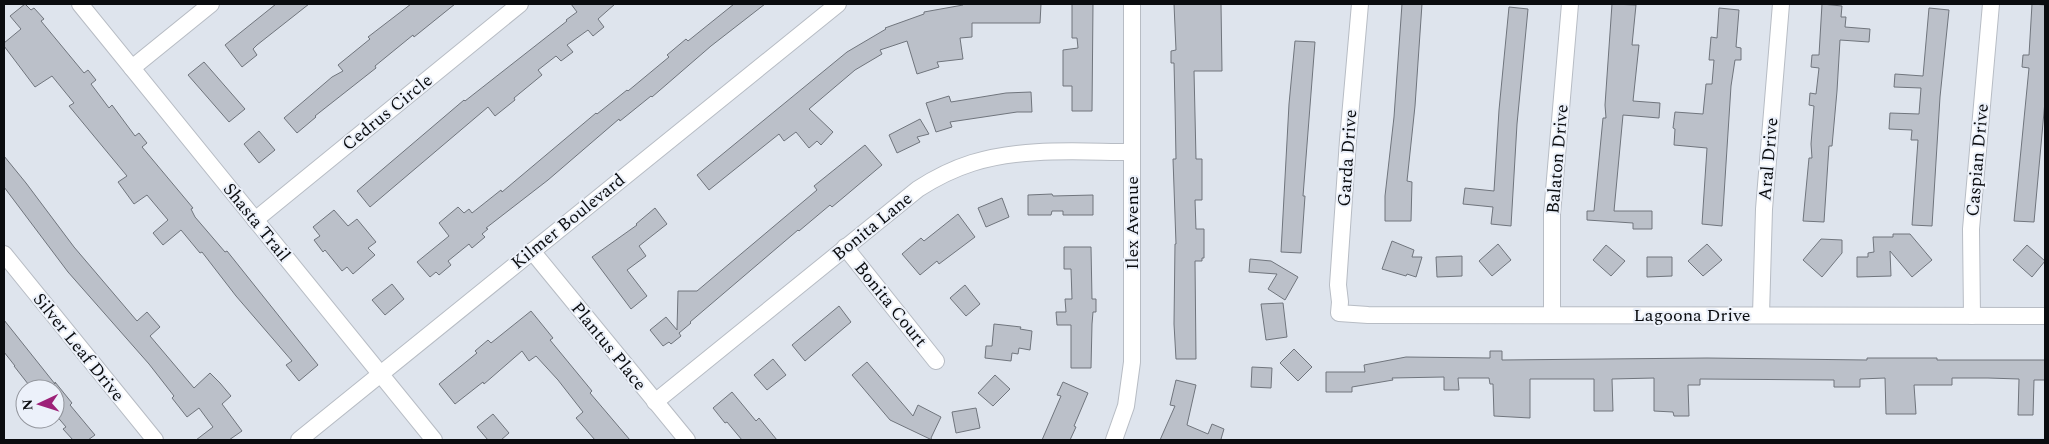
<svg xmlns="http://www.w3.org/2000/svg" width="2049" height="444" viewBox="0 0 2049 444" font-family="Spectral,serif">
<style>
.built{fill:#cfd8e7}
.building{fill:#bbc0c9;stroke:#70757d}
.lines{fill:none;stroke-linecap:round;stroke-linejoin:round}
.street-casing{stroke:#b7bcc4;stroke-width:18}
.street{stroke:#fff;stroke-width:16}
.labels{text-anchor:middle;stroke-width:4;stroke-linejoin:round;paint-order:stroke}
.street-label{font-size:18px;fill:#0a0c0f;stroke:#ecf1fa}
</style>
<rect width="100%" height="100%" fill="#dee4ed"/>
<!-- built -->
<polygon class="built" points="2045,438 2045,440 1859,440"/>
<!-- building -->
<g class="building">
<polygon points="25,4 31,10 34,8 44,19 41,21 84,73 88,70 96,80 91,84 109,108 112,105 135,136 139,133 147,143 142,147 193,208 191,209 195,217 225,252 227,251 318,365 299,381 286,365 292,361 236,296 202,252 200,253 181,230 163,245 153,233 168,220 147,195 134,204 118,182 127,176 69,106 74,103 52,76 35,87 4,46 4,43 21,29 10,16"/>
<polygon points="276,4 309,4 257,45 253,49 257,55 242,67 225,45"/>
<polygon points="411,4 455,4 414,37 413,35 375,66 376,68 315,116 316,117 297,133 284,118 332,77 343,71 338,65 370,39 368,37"/>
<polygon points="571,4 615,4 598,19 604,27 593,36 588,30 567,45 573,52 561,61 556,56 538,70 542,75 514,98 515,100 495,116 488,107 370,207 357,191 464,100 465,101 567,21 566,20 577,12"/>
<polygon points="734,4 765,4 711,46 652,97 651,96 620,121 619,119 548,180 486,228 488,229 482,234 485,237 472,248 469,244 448,261 451,265 439,275 436,272 430,277 417,262 449,236 439,223 458,207 464,213 469,209 472,213 501,190 502,192 596,113 597,114 627,90 628,91 669,57 667,55 686,39 688,41"/>
<polygon points="963,4 1041,4 1040,23 972,23 972,37 960,38 963,59 937,62 939,67 917,74 907,41 880,50 882,54 855,70 809,109 833,132 821,145 817,141 809,148 796,132 784,141 779,134 709,190 697,175 847,52 886,29 885,28 924,14 924,12 963,5"/>
<polygon points="1072,4 1093,4 1092,111 1072,111 1072,86 1063,86 1063,50 1078,48 1077,38 1072,38"/>
<polygon points="1174,4 1221,4 1222,71 1194,71 1196,159 1202,159 1202,200 1195,200 1196,229 1204,229 1204,258 1202,258 1202,261 1195,261 1196,359 1176,359 1174,324 1175,244 1176,244 1173,159 1176,159 1175,104 1174,63 1171,63 1171,51 1176,50"/>
<polygon points="1402,4 1422,4 1415,106 1407,181 1412,182 1411,221 1385,221 1385,196 1394,117"/>
<polygon points="1612,4 1636,5 1632,45 1639,45 1633,101 1660,103 1659,118 1623,115 1614,211 1652,211 1652,229 1633,229 1633,223 1587,220 1587,211 1594,211 1603,118 1606,118 1605,105"/>
<polygon points="1822,4 1842,6 1841,17 1846,17 1845,27 1870,29 1869,42 1840,40 1837,91 1832,146 1829,146 1824,222 1803,221 1809,158 1812,158 1811,144 1814,106 1809,105 1810,93 1816,94 1819,68 1811,67 1812,55 1819,55"/>
<polygon points="2032,4 2045,5 2045,101 2034,222 2014,221 2029,68 2022,67 2023,55 2029,55"/>
<polygon points="1509,7 1528,9 1517,124 1511,226 1491,224 1493,207 1463,204 1465,188 1494,191 1499,110"/>
<polygon points="1719,8 1739,10 1736,47 1741,48 1741,60 1735,60 1731,86 1722,226 1702,224 1707,148 1674,145 1675,129 1673,128 1675,112 1703,114 1706,84 1712,84 1714,60 1709,60 1711,37 1717,38"/>
<polygon points="1929,8 1949,10 1940,97 1932,226 1912,225 1918,140 1911,140 1912,130 1889,129 1890,113 1919,114 1921,88 1894,87 1895,74 1923,76"/>
<polygon points="1295,41 1315,42 1303,196 1305,196 1301,253 1281,252 1289,104"/>
<polygon points="204,62 245,109 229,122 188,75"/>
<polygon points="1031,92 1032,112 1017,112 950,122 952,127 936,132 926,103 949,96 951,102 1006,93"/>
<polygon points="920,119 929,134 917,137 920,142 897,153 889,135"/>
<polygon points="259,131 275,150 259,163 244,144"/>
<polygon points="865,145 882,165 832,207 830,205 799,231 798,230 690,322 691,323 679,333 681,336 671,344 669,342 663,346 650,330 666,317 677,330 678,291 697,291 817,190 814,186"/>
<polygon points="4,156 26,183 74,247 137,321 147,312 160,327 150,336 194,388 210,373 220,383 231,396 222,404 242,431 229,440 196,440 213,427 199,408 187,417 172,398 174,396 149,364 68,272 4,187"/>
<polygon points="1052,194 1053,196 1093,195 1093,215 1063,215 1063,211 1052,211 1051,215 1028,215 1028,195"/>
<polygon points="1002,198 1009,217 986,227 978,208"/>
<polygon points="655,208 667,224 639,246 646,256 627,270 647,296 631,309 592,257 637,225 636,224"/>
<polygon points="334,210 348,226 357,219 376,242 368,248 375,255 353,274 347,267 342,271 325,250 323,252 314,240 320,236 313,227"/>
<polygon points="958,214 975,237 939,264 937,261 920,275 902,254 921,238 924,241"/>
<polygon points="1893,234 1910,234 1932,260 1912,277 1890,251 1891,276 1857,277 1857,257 1868,257 1868,253 1874,252 1873,237 1893,237"/>
<polygon points="1821,239 1842,240 1842,253 1822,277 1803,260"/>
<polygon points="1392,241 1414,250 1412,257 1422,257 1416,277 1407,274 1406,276 1382,269"/>
<polygon points="1498,244 1511,260 1492,276 1479,261"/>
<polygon points="1707,244 1722,260 1703,276 1688,261"/>
<polygon points="1606,245 1625,261 1611,276 1593,260"/>
<polygon points="2027,245 2045,261 2032,277 2013,260"/>
<polygon points="1064,247 1091,247 1092,299 1096,299 1096,312 1093,312 1092,324 1091,368 1071,368 1071,325 1057,325 1056,312 1066,312 1065,299 1072,299 1071,269 1064,269"/>
<polygon points="1462,256 1462,276 1437,277 1436,257"/>
<polygon points="1647,257 1672,257 1672,276 1647,277"/>
<polygon points="1250,259 1271,261 1298,277 1285,300 1268,289 1277,274 1249,272"/>
<polygon points="392,284 404,299 385,315 372,300"/>
<polygon points="965,285 980,304 966,316 950,298"/>
<polygon points="1283,303 1287,337 1266,340 1261,304"/>
<polygon points="839,306 851,322 805,361 792,345"/>
<polygon points="531,311 553,338 550,340 592,391 590,393 630,440 595,440 576,418 583,412 558,380 536,356 529,361 522,351 484,384 483,382 455,404 439,384 477,353 475,351 488,340 491,343"/>
<polygon points="4,320 55,384 55,382 72,403 70,405 95,435 88,440 73,440 63,429 66,427 55,414 55,389 32,389 14,366 15,366 4,352"/>
<polygon points="994,324 1021,327 1020,329 1032,331 1030,350 1019,348 1018,354 1012,353 1011,361 985,358 986,346 992,346"/>
<polygon points="1294,349 1312,367 1298,381 1280,363"/>
<polygon points="1490,351 1502,351 1502,360 1707,358 1867,360 1867,358 1937,358 1937,360 2045,360 2045,380 2034,380 2033,415 2018,415 2019,379 1988,378 1952,378 1952,385 1914,385 1916,414 1886,414 1885,378 1860,379 1860,387 1834,387 1834,380 1700,379 1700,385 1688,385 1689,416 1674,416 1673,412 1654,411 1654,378 1612,379 1613,411 1594,411 1594,379 1530,379 1530,418 1494,416 1493,384 1490,384 1489,378 1458,378 1459,390 1444,390 1444,377 1392,378 1393,380 1352,387 1352,392 1326,392 1326,372 1365,372 1364,365 1406,357 1490,358"/>
<polygon points="773,359 786,375 767,390 754,375"/>
<polygon points="867,362 913,416 918,405 941,417 931,438 932,440 890,420 852,375"/>
<polygon points="1252,367 1272,368 1271,388 1251,387"/>
<polygon points="995,375 1010,389 993,406 978,393"/>
<polygon points="1176,380 1196,385 1187,425 1208,434 1212,424 1224,429 1221,439 1223,440 1160,440 1175,406 1170,405"/>
<polygon points="1063,382 1088,393 1074,426 1076,427 1070,440 1042,440 1061,396 1057,395"/>
<polygon points="732,392 756,421 759,418 777,440 742,440 727,422 725,423 713,408"/>
<polygon points="976,408 980,428 956,433 952,412"/>
<polygon points="493,414 509,433 501,440 488,440 477,427"/>
</g>
<g class="lines">
<defs>
<g id="street">
<polyline points="80,4 434,440"/>
<polyline points="1360,4 1348,140 1338,285 1340,302 1339,313 1368,315 2045,316"/>
<polyline points="132,68 211,4"/>
<polyline points="255,220 520,4"/>
<polyline points="845,247 936,361"/>
<polyline points="532,251 687,440"/>
<polyline points="4,254 155,440"/>
<polyline points="1552,315 1552,214 1570,4"/>
<polyline points="1761,315 1764,209 1781,4"/>
<polyline points="1972,316 1971,229 1991,4"/>
<path d="M655,402L918,189C935,178 953,169 972,163C1023,147 1080,152 1132,152"/>
<polyline points="299,440 838,4"/>
<polyline points="1114,440 1126,406 1132,362 1132,4"/>
</g>
</defs>
<!-- street casing -->
<use href="#street" class="street-casing"/>
<!-- street -->
<use href="#street" class="street"/>
</g>
<g class="labels">
<!-- street labels -->
<g class="street-label">
<text transform="translate(387 112) rotate(-39)" y="6">Cedrus Circle</text>
<text transform="translate(1347 158) rotate(-86)" y="6">Garda Drive</text>
<text transform="translate(1557 159) rotate(-85)" y="6">Balaton Drive</text>
<text transform="translate(1768 159) rotate(-85)" y="6">Aral Drive</text>
<text transform="translate(1977 160) rotate(-85)" y="6">Caspian Drive</text>
<text transform="translate(568 221) rotate(-39)" y="6">Kilmer Boulevard</text>
<text transform="translate(257 222) rotate(51)" y="6">Shasta Trail</text>
<text transform="translate(1132 223) rotate(-90)" y="6">Ilex Avenue</text>
<text transform="translate(872 226) rotate(-39)" y="6">Bonita Lane</text>
<text transform="translate(891 304) rotate(51)" y="6">Bonita Court</text>
<text x="1692" y="321">Lagoona Drive</text>
<text transform="translate(609 346) rotate(51)" y="6">Plantus Place</text>
<text transform="translate(79 347) rotate(51)" y="6">Silver Leaf Drive</text>
</g>
</g>
<!-- border -->
<rect width="2049" height="444" fill="none" stroke="#0a0c0f" stroke-width="10"/>
<!-- north arrow -->
<g transform="translate(40 404) rotate(266)"><circle r="24" fill="#ecf1fa" stroke="#92959c"/>
<path d="M0-4L9 19L0 12L-9 19Z" fill="#9d2178"/>
<text y="-8" font-size="14" font-weight="bold" text-anchor="middle" fill="#0a0c0f">N</text>
</g>
</svg>
